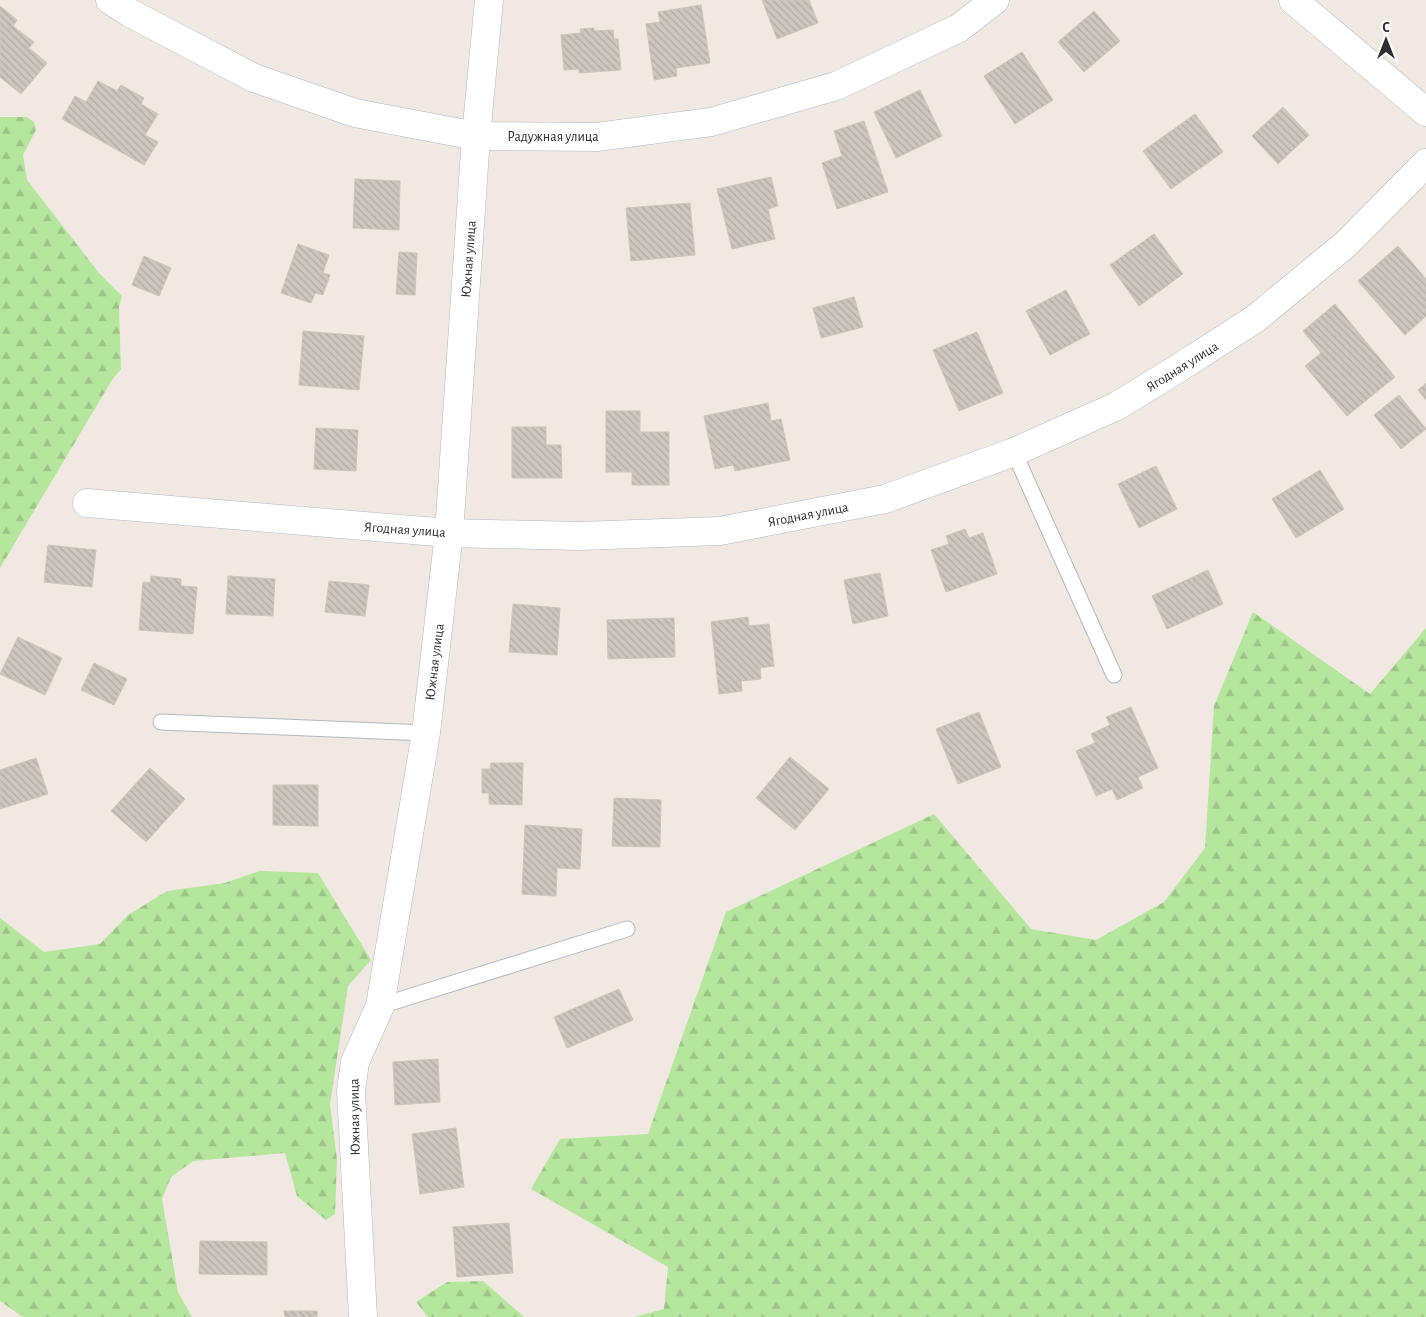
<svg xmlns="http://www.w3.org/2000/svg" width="1426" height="1317" viewBox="0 0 1426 1317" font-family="'Alegreya Sans',sans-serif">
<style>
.forest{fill:url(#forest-firs)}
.building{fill:url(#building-back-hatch);stroke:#cbc5ba}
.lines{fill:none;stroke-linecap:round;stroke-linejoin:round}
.lane-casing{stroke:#b4b7c1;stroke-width:17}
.street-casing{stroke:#b4b7c1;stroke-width:29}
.lane{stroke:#fff;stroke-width:15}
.street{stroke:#fff;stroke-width:28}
.labels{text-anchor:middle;stroke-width:4.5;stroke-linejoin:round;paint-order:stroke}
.street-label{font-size:14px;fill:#2e2e2e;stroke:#fff}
</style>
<defs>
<pattern id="forest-firs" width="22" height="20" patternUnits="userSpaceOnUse" patternTransform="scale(1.25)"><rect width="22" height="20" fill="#b6e59e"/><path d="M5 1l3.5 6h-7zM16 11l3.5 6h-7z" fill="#9dc588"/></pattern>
<pattern id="building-back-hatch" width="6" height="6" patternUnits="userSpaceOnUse" patternTransform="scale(1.25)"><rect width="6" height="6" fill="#cbc7bf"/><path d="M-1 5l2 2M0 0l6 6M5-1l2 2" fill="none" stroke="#afaba4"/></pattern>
</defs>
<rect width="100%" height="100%" fill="#efe9e1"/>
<!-- forest -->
<g class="forest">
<polygon points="0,117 27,117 34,122 36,130 23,155 27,180 99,273 122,296 119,307 121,369 112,380 0,568"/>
<polygon points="1253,612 1370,694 1426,628 1426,1317 634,1317 664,1309 668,1267 531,1189 560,1139 648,1134 726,912 934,814 1031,929 1096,940 1164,902 1205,848 1214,706"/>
<polygon points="259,871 318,873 371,960 348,986 330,1104 337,1160 335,1214 326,1220 297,1196 285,1153 193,1161 171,1177 162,1199 178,1292 192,1317 23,1317 0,1301 0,918 44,952 100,944 128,915 167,891 225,883"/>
<polygon points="483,1281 524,1317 428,1317 416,1302 447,1282"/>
</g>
<!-- building -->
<g class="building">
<polygon points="762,0 809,0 818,23 777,39"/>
<polygon points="701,5 710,63 676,68 677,76 654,80 646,24 660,22 658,12"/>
<polygon points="0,6 17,20 13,26 34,42 29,48 47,63 21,94 0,77"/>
<polygon points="1094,11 1120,41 1084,72 1058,42"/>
<polygon points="594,28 594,31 613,30 614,39 618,39 621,70 579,73 579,69 564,70 561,35 581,33 580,29"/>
<polygon points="1022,52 1053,100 1015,124 984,76"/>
<polygon points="98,81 117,91 121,85 144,98 141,104 158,114 145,135 158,142 144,165 62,119 75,96 86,102"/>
<polygon points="920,90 942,136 896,158 874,112"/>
<polygon points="1283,107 1309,135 1278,164 1252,136"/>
<polygon points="1195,114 1223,152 1171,189 1143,151"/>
<polygon points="864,121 888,192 837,209 822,163 842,156 834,131"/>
<polygon points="771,177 778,206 768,209 775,239 732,249 717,189"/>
<polygon points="355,179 400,181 399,230 353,228"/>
<polygon points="690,203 695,255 631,261 626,208"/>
<polygon points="1154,234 1183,274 1139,306 1110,265"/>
<polygon points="298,244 329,255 323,273 330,275 323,295 315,293 311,303 281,293"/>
<polygon points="1398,246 1426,279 1426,316 1405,335 1358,281"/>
<polygon points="399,252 417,253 415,295 396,294"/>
<polygon points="144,256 171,268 159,296 132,285"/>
<polygon points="1066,290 1090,334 1050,355 1026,311"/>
<polygon points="854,297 863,327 821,338 813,308"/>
<polygon points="1335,304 1395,377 1347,416 1305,366 1321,353 1303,331"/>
<polygon points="303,331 364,336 359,390 299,385"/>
<polygon points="977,332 1003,393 959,411 933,350"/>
<polygon points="1426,383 1426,400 1418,390"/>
<polygon points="1399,395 1426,429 1401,449 1374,415"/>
<polygon points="768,403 771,421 781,419 790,460 735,471 733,465 715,469 704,416"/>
<polygon points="606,411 640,411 640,432 669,432 669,485 632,485 632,472 606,472"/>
<polygon points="512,427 546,427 546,445 561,445 562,478 512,478"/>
<polygon points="316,428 358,430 356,471 314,469"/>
<polygon points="1156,466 1177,509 1139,528 1118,484"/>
<polygon points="1320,470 1344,509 1296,538 1272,499"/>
<polygon points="965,529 969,538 983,533 997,574 946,592 931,550 949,544 946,536"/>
<polygon points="48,545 96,550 92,587 44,582"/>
<polygon points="1208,570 1223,604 1167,629 1152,596"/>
<polygon points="880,573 888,616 853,624 844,580"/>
<polygon points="151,576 181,579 181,586 197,587 193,634 139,630 143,582 150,583"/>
<polygon points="228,576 275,579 273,616 226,614"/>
<polygon points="329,581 369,585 365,616 325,612"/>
<polygon points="513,604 560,608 557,655 509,652"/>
<polygon points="748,617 749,626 769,624 774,666 760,668 761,679 741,681 742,691 719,694 711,622"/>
<polygon points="674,618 675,657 608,659 607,620"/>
<polygon points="18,637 62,658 45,695 0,674"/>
<polygon points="94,663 127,679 114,705 81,690"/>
<polygon points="1131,707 1158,768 1138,777 1143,788 1117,800 1112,789 1096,796 1076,751 1095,743 1091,734 1110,725 1106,717"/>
<polygon points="979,712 1001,767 958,784 936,729"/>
<polygon points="790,757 829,789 795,830 756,798"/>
<polygon points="36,758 48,794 0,809 0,770"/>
<polygon points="491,763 523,763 522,805 489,804 489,793 482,793 482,769 490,769"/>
<polygon points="150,768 185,799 146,842 111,811"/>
<polygon points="273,785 318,785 318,826 273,825"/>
<polygon points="614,798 661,800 660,847 612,846"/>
<polygon points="525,825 582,829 580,869 557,868 556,896 522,894"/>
<polygon points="619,989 633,1020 567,1048 554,1017"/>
<polygon points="438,1059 440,1102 395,1105 393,1062"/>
<polygon points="456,1128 464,1187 420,1194 412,1134"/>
<polygon points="509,1223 513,1273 457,1277 453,1227"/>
<polygon points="200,1241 267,1242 267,1275 199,1274"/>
<polygon points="284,1311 317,1311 317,1317 285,1317"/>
</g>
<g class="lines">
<defs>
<g id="lane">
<polyline points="1014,452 1114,675"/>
<polyline points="161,722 426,733"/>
<polyline points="380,1006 627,929"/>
</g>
<g id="street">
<polyline points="110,0 130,13 254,78 355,113 476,136 597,137 711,122 836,86 959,28 995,0"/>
<polyline points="1293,0 1426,112"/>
<polyline points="87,503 449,533 579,536 720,531 885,499 1014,452 1117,406 1174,371 1255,319 1346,244 1426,163"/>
<polyline points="363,1317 351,1090 355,1062 380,1006 426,733 449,533 476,136 489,0"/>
</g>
</defs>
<!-- lane casing -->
<use href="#lane" class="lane-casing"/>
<!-- street casing -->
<use href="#street" class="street-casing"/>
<!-- lane -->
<use href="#lane" class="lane"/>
<!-- street -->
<use href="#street" class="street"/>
</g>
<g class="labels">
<!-- street labels -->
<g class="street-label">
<text x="553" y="141">Радужная улица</text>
<text transform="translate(468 259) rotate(-86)" y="5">Южная улица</text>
<text transform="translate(1182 366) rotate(-32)" y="5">Ягодная улица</text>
<text transform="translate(808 514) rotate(-11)" y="5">Ягодная улица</text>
<text transform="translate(405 529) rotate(4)" y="5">Ягодная улица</text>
<text transform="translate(434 662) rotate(-83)" y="5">Южная улица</text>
<text transform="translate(354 1117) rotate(-91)" y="5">Южная улица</text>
</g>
</g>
<!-- north arrow -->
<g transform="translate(1386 40)" stroke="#ffffff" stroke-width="4" paint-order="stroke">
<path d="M0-4L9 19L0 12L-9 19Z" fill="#2e2e2e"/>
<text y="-8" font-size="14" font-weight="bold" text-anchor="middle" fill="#2e2e2e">С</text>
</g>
</svg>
